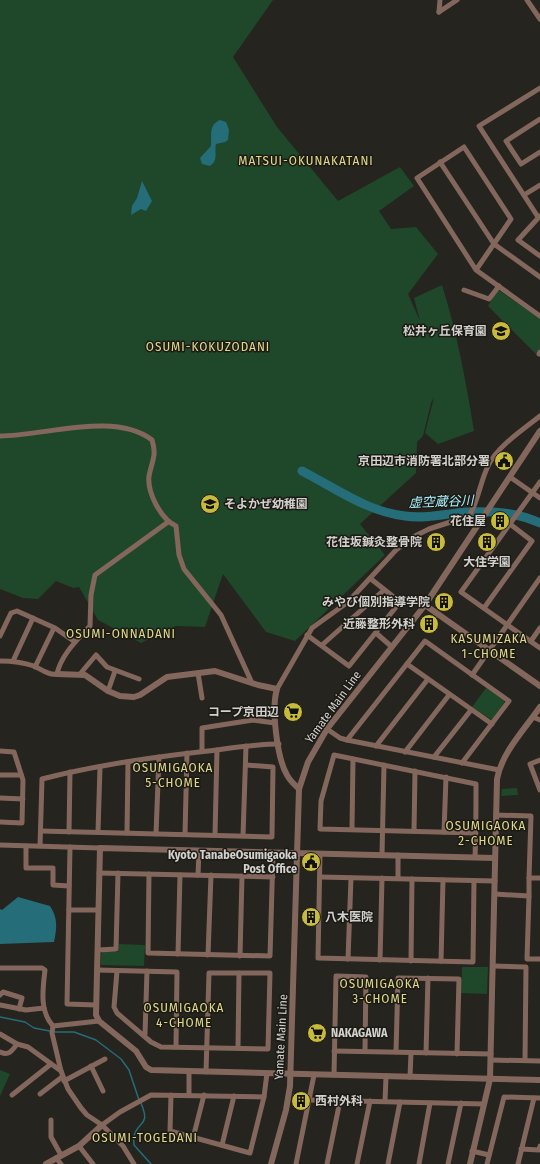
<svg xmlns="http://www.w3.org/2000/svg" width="540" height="1164" viewBox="0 0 540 1164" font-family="'Fira Sans Condensed','Noto Sans JP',sans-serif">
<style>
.green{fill:#1f472a}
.water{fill:#246d79}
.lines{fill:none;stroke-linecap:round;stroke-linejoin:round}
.stream{stroke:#246d79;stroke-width:1.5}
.river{stroke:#246d79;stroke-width:9}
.minor{stroke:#84675c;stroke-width:5}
.tertiary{stroke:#84675c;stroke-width:6}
.labels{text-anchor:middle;stroke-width:3;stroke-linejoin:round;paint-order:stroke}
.poi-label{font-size:12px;font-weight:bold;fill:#d2d1cd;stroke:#1c1a14;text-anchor:end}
.street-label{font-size:12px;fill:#d2d1cd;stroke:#1c1a14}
.neighbourhood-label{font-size:13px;letter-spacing:1px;fill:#e0d88a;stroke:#1c1a14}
.water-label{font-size:13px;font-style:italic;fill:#a9effd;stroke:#1c1a14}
</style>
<rect width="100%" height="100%" fill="#25241e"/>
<!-- green -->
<g class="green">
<path d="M0,0H273L233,57L277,127L338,201L400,167L414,186L379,211L391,229L416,227L438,254L408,294L420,321L414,298L442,285C457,333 466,381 474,431L438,444L425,433L434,397L431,403L423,436L417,442L416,473L360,524L385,555L295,641L266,632L223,574L205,627L176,626L141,643L98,620L79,587L73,588L56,581L38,599L23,598L0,589Z"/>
<polygon points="497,291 500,291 540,318 540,349 536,354 488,306"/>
<polygon points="486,688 504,700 504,703 492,720 472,707"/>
<polygon points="517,788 518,795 501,796 502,789"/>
<polygon points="119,944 145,945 144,966 101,965 101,954 103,952 118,952"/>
<polygon points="462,967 488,967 487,994 461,993"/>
<polygon points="0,1070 10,1074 0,1096"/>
</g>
<!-- water -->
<g class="water">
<path d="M220,120L226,122L229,130L228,140L225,142L216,144C214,152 219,160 210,166L202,164L200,158L211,146C212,136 208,125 220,120Z"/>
<polygon points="142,181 152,201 146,211 141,209 131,215 132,206 137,198"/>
<path d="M18,897L50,906C58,918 57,928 54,942L0,944V909L2,910Z"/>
</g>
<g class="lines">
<!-- stream -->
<g class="stream">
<polyline points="0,1017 25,1022 34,1028 55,1032 74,1032 96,1040 121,1059 129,1070 139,1100"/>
<path d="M141,1103C151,1127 138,1120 134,1136C133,1138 134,1143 134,1145L151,1164"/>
</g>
<!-- river -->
<path class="river" d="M302,471C335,488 368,512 405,516C425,519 445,514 466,512C492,511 516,512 540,523"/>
<!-- minor -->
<g class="minor">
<polyline points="527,0 540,19"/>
<polyline points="439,12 457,0"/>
<polyline points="439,12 440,0"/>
<polyline points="540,119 506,141 521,164 540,152"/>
<polyline points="440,162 494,244 540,277"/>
<polyline points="524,195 540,185"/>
<polyline points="540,216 518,240 540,256"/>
<polyline points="538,217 479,126 540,88"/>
<polyline points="476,270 511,219 464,147 417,178 476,270 540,316"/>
<polyline points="464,290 489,299 499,286"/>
<polyline points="539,354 540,352"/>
<path d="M0,436C44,436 115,411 152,440C157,456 152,460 149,476C147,493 161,519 176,526L179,555L184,569L221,615L252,683"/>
<polyline points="510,477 540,498"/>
<polyline points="540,482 461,592 540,648"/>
<polyline points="484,608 532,541 510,524"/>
<polyline points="376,633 392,647"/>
<polyline points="307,635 349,666 400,602 371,579"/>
<polyline points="0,636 11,613 17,611 55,628 75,642"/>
<polyline points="531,641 540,628"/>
<polyline points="322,645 384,590"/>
<path d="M0,661C12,661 22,662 34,666C41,669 49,676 57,674C61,655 77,640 90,626L91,595L95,575L168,522"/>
<polyline points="13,661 33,618"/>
<polyline points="407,664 492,724"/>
<polyline points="35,667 54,628"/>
<polyline points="198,673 202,698"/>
<polyline points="80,674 96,655 107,667 139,679"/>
<polyline points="472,675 540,578"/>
<path d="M277,689L312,628L348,602L396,550L413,537L429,529L469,516C479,500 480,481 489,464C498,446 524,429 540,416"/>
<polyline points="108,691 115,671"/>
<polyline points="533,717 540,720"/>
<polyline points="327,729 340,738 347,740 499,770"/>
<polyline points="347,740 425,641 509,701 462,763"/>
<polyline points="376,746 428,679"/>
<polyline points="0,751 14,752 23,780 22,823 0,822"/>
<polyline points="202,751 202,728 253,720 275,723"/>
<polyline points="405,752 449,695"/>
<polyline points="434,757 471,710"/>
<polyline points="540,760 530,764 540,790"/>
<polyline points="0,775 21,775"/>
<polyline points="0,798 23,799"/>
<polyline points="496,815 531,816 529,878"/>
<polyline points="352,829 353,759"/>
<polyline points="41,831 272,837 273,767 246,765"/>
<polyline points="414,831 415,771"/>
<polyline points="69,832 70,772"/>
<polyline points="98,832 100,767"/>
<polyline points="444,832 446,777"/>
<polyline points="127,833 128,762"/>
<polyline points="156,834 159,757"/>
<polyline points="185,834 187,753"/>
<polyline points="215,835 217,750"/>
<polyline points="243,836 246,746"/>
<polyline points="0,845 100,848"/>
<polyline points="26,846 26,868 53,868 53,885 69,886"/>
<path d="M40,846L42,779C96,765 153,757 208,751C232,748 255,744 279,744"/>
<polyline points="70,847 67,1004 96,1005"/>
<polyline points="320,854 318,958 473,962 474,881"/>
<polyline points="382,855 384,765"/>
<path d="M475,857C476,833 476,808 476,784L334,755L321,801L320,829L476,833"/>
<polyline points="99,873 273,877"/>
<polyline points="149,874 148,953 270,956 273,853"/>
<polyline points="198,875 199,851"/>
<polyline points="320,877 495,881"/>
<polyline points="398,878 398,855"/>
<polyline points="495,894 529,896 529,878 540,878"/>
<polyline points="529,896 527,959 540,959"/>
<polyline points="69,910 98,910"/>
<polyline points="98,950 116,949 118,873"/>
<polyline points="178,954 180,875"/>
<polyline points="208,955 211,875"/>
<polyline points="240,956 242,876"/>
<polyline points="348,959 351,878"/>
<polyline points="380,960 382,878"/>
<polyline points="411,961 412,879"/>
<polyline points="441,961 443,880"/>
<polyline points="493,966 526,967 525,1060"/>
<path d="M0,968H42L45,970C43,988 39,1011 53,1026L99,1021"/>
<polyline points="97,970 177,972 176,1047"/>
<polyline points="117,971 114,1007 117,1013 151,1042 161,1047 268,1049 270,973 209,973 206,1072"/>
<polyline points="0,995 3,992 22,998 19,1009"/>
<polyline points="0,1005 26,1010 44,1008"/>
<polyline points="53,1026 52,1033 61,1071"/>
<polyline points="0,1034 17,1044 28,1047 61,1071 68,1089 81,1108 87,1115 102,1125 123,1146 134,1164"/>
<polyline points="145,1034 147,971"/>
<polyline points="238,1048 239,973"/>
<polyline points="334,1051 491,1054"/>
<path d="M0,1052C9,1056 12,1051 17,1044"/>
<polyline points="396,1052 398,978 459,979 457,1054"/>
<polyline points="426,1053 428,978"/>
<polyline points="491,1060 540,1061"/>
<polyline points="91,1066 103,1091"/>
<polyline points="334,1075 336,976 366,977 365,1051"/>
<polyline points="410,1077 411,1053"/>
<polyline points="64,1081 105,1059"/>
<polyline points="40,1094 62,1077"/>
<polyline points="12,1095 51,1064"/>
<polyline points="171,1095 170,1131 250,1153 264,1097 267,1073"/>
<polyline points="189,1095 189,1071"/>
<polyline points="309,1100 484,1104"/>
<polyline points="385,1101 386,1077"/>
<polyline points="51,1120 51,1137 61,1155"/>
<polyline points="102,1125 120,1112 151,1095 264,1097"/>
<polyline points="193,1138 204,1095"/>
<polyline points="222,1145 234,1096"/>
<polyline points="79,1146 93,1164"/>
<polyline points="521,1149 539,1150 540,1146"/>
<polyline points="472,1151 489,1155"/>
<polyline points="56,1158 61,1164"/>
<polyline points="296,1164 314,1075"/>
<polyline points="327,1164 340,1101"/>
<polyline points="357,1164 370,1101"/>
<polyline points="388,1164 400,1102"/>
<polyline points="419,1164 430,1103"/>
<polyline points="448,1164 461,1103"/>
<polyline points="487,1164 504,1097 540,1098"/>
<polyline points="518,1164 534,1098"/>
</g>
<!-- tertiary -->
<g class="tertiary">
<polyline points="425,605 540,686"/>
<path d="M57,674L85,675L108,691L120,696L134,697L140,695L167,677L215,671L258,685L277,689C271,708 277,758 287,775C290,781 295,785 299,789"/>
<polyline points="495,858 100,848 96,1015 99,1021 136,1051 146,1067 151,1070 540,1080"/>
<polyline points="46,1164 79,1146 102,1125"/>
<polyline points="271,1164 286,1110 290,1086 299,789 308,762 327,729 425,605 540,431"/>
<path d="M470,1164L490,1079L497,779C502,752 525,729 540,707"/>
</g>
</g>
<!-- icons -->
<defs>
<symbol id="school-disc" viewBox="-11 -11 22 22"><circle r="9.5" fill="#c8bb3b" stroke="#1c1a14"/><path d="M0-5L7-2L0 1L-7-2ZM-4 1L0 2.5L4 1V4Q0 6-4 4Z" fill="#111"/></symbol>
<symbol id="civic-disc" viewBox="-11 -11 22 22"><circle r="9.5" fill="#c8bb3b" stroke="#1c1a14"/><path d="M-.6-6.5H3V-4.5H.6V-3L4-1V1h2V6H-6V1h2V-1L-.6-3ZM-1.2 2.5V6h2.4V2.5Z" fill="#111"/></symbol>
<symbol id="building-disc" viewBox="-11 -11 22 22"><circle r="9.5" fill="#c8bb3b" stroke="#1c1a14"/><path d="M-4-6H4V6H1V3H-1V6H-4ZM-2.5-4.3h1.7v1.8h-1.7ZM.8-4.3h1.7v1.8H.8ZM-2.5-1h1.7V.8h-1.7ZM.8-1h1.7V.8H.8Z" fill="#111"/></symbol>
<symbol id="supermarket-disc" viewBox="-11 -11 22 22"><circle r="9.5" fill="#c8bb3b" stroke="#1c1a14"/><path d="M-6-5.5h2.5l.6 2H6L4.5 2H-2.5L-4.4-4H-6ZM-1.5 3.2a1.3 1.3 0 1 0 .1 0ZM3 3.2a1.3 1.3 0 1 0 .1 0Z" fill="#111"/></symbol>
</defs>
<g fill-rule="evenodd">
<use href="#school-disc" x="490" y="320" width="22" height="22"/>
<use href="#civic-disc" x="493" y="450" width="22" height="22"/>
<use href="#school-disc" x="199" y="493" width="22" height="22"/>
<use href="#building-disc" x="489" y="510" width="22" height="22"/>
<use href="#building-disc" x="425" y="531" width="22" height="22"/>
<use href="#building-disc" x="476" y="531" width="22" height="22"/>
<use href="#building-disc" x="433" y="591" width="22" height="22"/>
<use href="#building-disc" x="418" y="613" width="22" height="22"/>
<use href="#supermarket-disc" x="282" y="701" width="22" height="22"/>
<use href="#civic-disc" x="300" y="851" width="22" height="22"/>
<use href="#building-disc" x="300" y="906" width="22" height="22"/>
<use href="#supermarket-disc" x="306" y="1022" width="22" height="22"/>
<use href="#building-disc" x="290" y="1090" width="22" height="22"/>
</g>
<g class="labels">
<!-- poi labels -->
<g class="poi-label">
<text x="487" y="335">松井ヶ丘保育園</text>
<text x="490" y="465">京田辺市消防署北部分署</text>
<text x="224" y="508" text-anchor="start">そよかぜ幼稚園</text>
<text x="486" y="525">花住屋</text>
<text x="422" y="546">花住坂鍼灸整骨院</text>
<text x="487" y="566" text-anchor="middle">大住学園</text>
<text x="430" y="606">みやび個別指導学院</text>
<text x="415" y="628">近藤整形外科</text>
<text x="279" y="716">コープ京田辺</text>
<text x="297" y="859">Kyoto TanabeOsumigaoka<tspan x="297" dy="14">Post Office</tspan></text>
<text x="325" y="921" text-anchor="start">八木医院</text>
<text x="331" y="1037" text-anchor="start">NAKAGAWA</text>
<text x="315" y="1105" text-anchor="start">西村外科</text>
</g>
<!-- street labels -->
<g class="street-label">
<text transform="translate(333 707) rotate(-54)" y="4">Yamate Main Line</text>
<text transform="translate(281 1037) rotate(-87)" y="4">Yamate Main Line</text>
</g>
<!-- neighbourhood labels -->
<g class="neighbourhood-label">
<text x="306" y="165">MATSUI-OKUNAKATANI</text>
<text x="208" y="351">OSUMI-KOKUZODANI</text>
<text x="121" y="638">OSUMI-ONNADANI</text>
<text x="489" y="643">KASUMIZAKA<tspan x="489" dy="15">1-CHOME</tspan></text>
<text x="173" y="772">OSUMIGAOKA<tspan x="173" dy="15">5-CHOME</tspan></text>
<text x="486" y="830">OSUMIGAOKA<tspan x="486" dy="15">2-CHOME</tspan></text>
<text x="380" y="988">OSUMIGAOKA<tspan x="380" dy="15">3-CHOME</tspan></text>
<text x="184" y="1012">OSUMIGAOKA<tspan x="184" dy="15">4-CHOME</tspan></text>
<text x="145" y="1142">OSUMI-TOGEDANI</text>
</g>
<!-- water labels -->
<g class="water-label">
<text transform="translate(441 501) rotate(-2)" y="5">虚空蔵谷川</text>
</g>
</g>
</svg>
